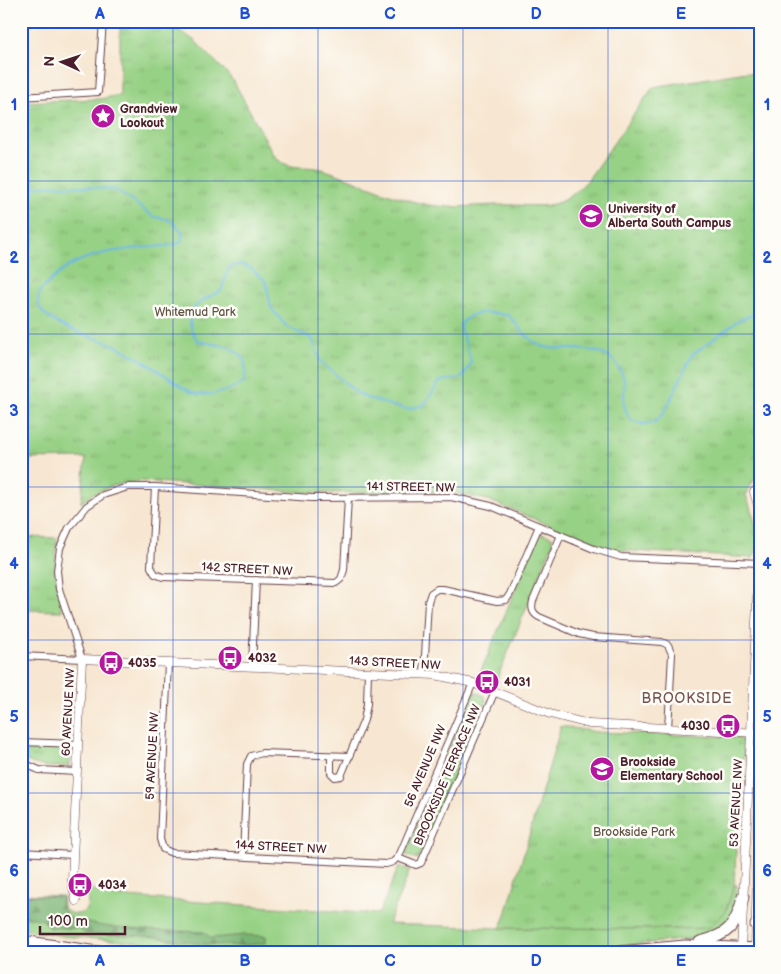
<svg xmlns="http://www.w3.org/2000/svg" width="781" height="974" viewBox="0 0 781 974" font-family="'Balsamiq Sans',sans-serif">
<style>
.grass{fill:#97d185;stroke:#707858}
.forest{fill:url(#forest-firs);stroke:#62694e}
.park{fill:url(#park-tufts);stroke:#707858}
.lines{fill:none;stroke-linecap:round;stroke-linejoin:round}
.stream{stroke:#6ab7e4;stroke-width:2}
.minor-casing{stroke:#643d44;stroke-width:8}
.tertiary-casing{stroke:#643d44;stroke-width:9}
.motorway-casing{stroke:#643d44;stroke-width:13}
.minor{stroke:#fff;stroke-width:6}
.tertiary{stroke:#fff;stroke-width:8}
.motorway{stroke:#fff;stroke-width:11}
.grid{fill:none;stroke:#1d4ed8;stroke-width:1;stroke-opacity:0.55}
.labels{text-anchor:middle;stroke-width:5;stroke-linejoin:round;paint-order:stroke}
.poi-label{font-size:12px;font-weight:bold;fill:#4a1f2b;stroke:#fdfcf7;text-anchor:start}
.park-label{font-size:12px;fill:#615446;stroke:#fdfcf7}
.street-label{font-size:12px;fill:#4a1f2b;stroke:#fdfcf7}
.neighbourhood-label{font-size:14px;letter-spacing:1px;fill:#7a534e;stroke:#fdfcf7}
.neatline{fill:none;stroke:#1d4ed8;stroke-width:2}
.grid-label{font-size:16px;text-anchor:middle;font-weight:bold;fill:#1d4ed8}
</style>
<defs>
<pattern id="forest-firs" width="22" height="20" patternUnits="userSpaceOnUse" patternTransform="scale(1.25)"><rect width="22" height="20" fill="#79b372"/><path d="M5 1l3.5 6h-7zM16 11l3.5 6h-7z" fill="#65915e"/></pattern>
<pattern id="park-tufts" width="24" height="20" patternUnits="userSpaceOnUse" patternTransform="scale(1.25)"><rect width="24" height="20" fill="#97d185"/><path d="M3 7l-1-3M5 7V3M7 7l1-3M15 17l-1-3M17 17v-4M19 17l1-3" fill="none" stroke="#84b373"/></pattern>
</defs>
<rect width="100%" height="100%" fill="#fdfcf7"/>
<filter id="ink" filterUnits="userSpaceOnUse"><feTurbulence type="fractalNoise" baseFrequency=".02" numOctaves="2"/><feDisplacementMap in="SourceGraphic" scale="10" xChannelSelector="R" yChannelSelector="G"/><feConvolveMatrix kernelMatrix="1 2 1 2 8 2 1 2 1" color-interpolation-filters="sRGB"/></filter>
<filter id="wash" filterUnits="userSpaceOnUse"><feTurbulence type="fractalNoise" baseFrequency=".0096" numOctaves="4" result="noise"/><feDisplacementMap in="SourceGraphic" scale="20" xChannelSelector="R" yChannelSelector="G"/><feGaussianBlur stdDeviation="1.12" result="paint"/><feColorMatrix in="noise" values="0 0 0 0 0 0 0 0 0 0 0 0 0 0 0 0 0 1.4 0 .05"/><feComposite in="paint" operator="in"/></filter>
<g filter="url(#wash)">
<rect width="100%" height="100%" fill="#f7e7d2"/>
<!-- grass -->
<g class="grass">
<polygon points="760,655 758,719 757,723 755,722 758,660"/>
<path d="M399,866L410,870L388,924L500,928L684,929L726,911L734,885H737C735,913 732,921 709,937L554,953H281L167,947L137,942L62,936L21,929V894L63,896C63,900 62,904 64,908C69,916 85,916 87,907C90,899 85,890 83,883L95,891L111,896L376,914L379,913Z"/>
</g>
<!-- forest -->
<path class="forest" d="M21,895L61,897L62,907L67,917C110,932 159,930 204,932L211,938L245,935L266,936V943L237,946L202,944L148,936L84,934L79,927C70,930 59,927 49,928L43,920L21,915Z"/>
<!-- park -->
<g class="park">
<path d="M120,21H165L195,41L225,71L234,82L275,157C290,172 306,164 325,170C356,180 387,195 419,203C445,210 476,205 503,205C520,204 544,209 560,202C571,197 579,189 587,181L653,87L747,72L754,74L760,92V477L753,481L746,495C752,513 764,541 753,558L617,550L588,541L488,500L450,492L315,493L141,481L112,486L93,494L81,503L86,458L21,459V102L100,99L120,95Z"/>
<polygon points="544,534 552,537 553,543 495,684 478,678 538,536"/>
<polygon points="21,537 57,538 55,568 62,611 21,610"/>
<polygon points="476,692 485,696 486,702 418,859 405,855 471,695"/>
<polygon points="561,726 597,732 737,737 745,742 738,819 734,885 726,911 709,928 684,929 500,928 505,918"/>
<path d="M21,746L67,747L70,750V765C56,769 32,767 21,757Z"/>
</g>
<g class="lines">
<!-- stream -->
<path class="stream" d="M21,188L51,185L90,187L116,190L154,217L167,219L175,224L183,233L181,242L174,245C144,248 104,249 77,262C65,268 53,278 44,287C36,294 36,306 44,313C63,332 93,335 116,346C136,355 155,369 174,381C180,385 187,391 194,393C211,398 230,390 244,382L246,370L243,357L229,347L198,341C179,314 196,302 221,291L229,267L240,264L252,269L266,282L271,308L287,327L312,338L320,361L357,393L367,398L397,407L408,409L424,405L440,381L462,378L471,363C469,349 462,338 460,325C472,308 490,313 508,315C518,325 528,341 542,346C567,354 603,340 619,368C628,382 623,390 624,405C625,409 628,414 629,419L642,424L654,423L664,413L692,355L739,320L751,315H760"/>
</g>
</g>
<g filter="url(#ink)">
<g class="lines">
<defs>
<g id="minor">
<polyline points="21,97 98,92 103,21"/>
<polyline points="155,487 151,567 155,574 163,577 336,583 341,579 344,570 348,498"/>
<path d="M561,535L533,601C531,608 532,613 539,617L579,634L593,637L662,642L668,645L672,654L668,729"/>
<polyline points="21,656 82,659 59,589 57,571 60,548 69,528 87,506 103,495 128,487 155,487 312,498 451,497 491,506 594,549 621,557 760,563"/>
<polyline points="168,663 160,839 163,849 172,853 386,864 393,862 399,856 473,683"/>
<polyline points="252,666 256,580"/>
<polyline points="424,674 428,602 431,593 437,589 443,589 497,601 506,600 510,594 539,526"/>
<polyline points="21,742 78,744"/>
<polyline points="331,756 331,773 335,777 341,776 364,720 367,704 368,672"/>
<polyline points="21,762 39,770 77,772"/>
<polyline points="21,852 73,855"/>
<polyline points="243,856 247,764 251,756 262,753 350,756"/>
<polyline points="398,858 416,865 421,863 495,691"/>
</g>
<g id="tertiary">
<polyline points="760,487 754,492 760,512"/>
<polyline points="76,901 72,881 82,659 435,675 473,683 550,714 589,724 760,733"/>
<polyline points="741,951 760,535"/>
<polyline points="755,953 760,753"/>
</g>
<g id="motorway">
<polyline points="756,925 760,930"/>
<polyline points="21,941 105,953"/>
<path d="M700,942C729,935 737,925 743,897"/>
<polyline points="608,953 685,946 760,949"/>
</g>
</defs>
<!-- minor casing -->
<use href="#minor" class="minor-casing"/>
<!-- tertiary casing -->
<use href="#tertiary" class="tertiary-casing"/>
<!-- motorway casing -->
<use href="#motorway" class="motorway-casing"/>
<!-- minor -->
<use href="#minor" class="minor"/>
<!-- tertiary -->
<use href="#tertiary" class="tertiary"/>
<!-- motorway -->
<use href="#motorway" class="motorway"/>
</g>
</g>
<!-- grid -->
<path class="grid" d="M173,21V953M318,21V953M463,21V953M608,21V953M21,181H760M21,334H760M21,487H760M21,640H760M21,793H760"/>
<!-- icons -->
<defs>
<symbol id="sight-disc" viewBox="-11 -11 22 22"><circle r="9.5" fill="#b5179e" stroke="#fdfcf7"/><path d="M0-6L1.8-2.2L6-1.7L2.9 1.2L3.7 5.4L0 3.3L-3.7 5.4L-2.9 1.2L-6-1.7L-1.8-2.2Z" fill="#fff"/></symbol>
<symbol id="university-disc" viewBox="-11 -11 22 22"><circle r="9.5" fill="#b5179e" stroke="#fdfcf7"/><path d="M0-5L7-2L0 1L-7-2ZM-4 1L0 2.5L4 1V4Q0 6-4 4Z" fill="#fff"/></symbol>
<symbol id="bus-disc" viewBox="-11 -11 22 22"><circle r="9.5" fill="#b5179e" stroke="#fdfcf7"/><path d="M-5-6H5V4H4V6H2V4H-2V6H-4V4H-5ZM-3.5-4V0h7V-4ZM-3.5 1.2v1.5H-2V1.2ZM2 1.2v1.5H3.5V1.2Z" fill="#fff"/></symbol>
<symbol id="school-disc" viewBox="-11 -11 22 22"><circle r="9.5" fill="#b5179e" stroke="#fdfcf7"/><path d="M0-5L7-2L0 1L-7-2ZM-4 1L0 2.5L4 1V4Q0 6-4 4Z" fill="#fff"/></symbol>
</defs>
<g fill-rule="evenodd">
<use href="#sight-disc" x="89" y="102" width="28" height="28"/>
<use href="#university-disc" x="577" y="202" width="28" height="28"/>
<use href="#bus-disc" x="216" y="644" width="28" height="28"/>
<use href="#bus-disc" x="97" y="649" width="28" height="28"/>
<use href="#bus-disc" x="473" y="668" width="28" height="28"/>
<use href="#bus-disc" x="714" y="712" width="28" height="28"/>
<use href="#school-disc" x="588" y="755" width="28" height="28"/>
<use href="#bus-disc" x="66" y="871" width="28" height="28"/>
</g>
<g class="labels">
<!-- poi labels -->
<g class="poi-label">
<text x="120" y="113">Grandview<tspan x="120" dy="14">Lookout</tspan></text>
<text x="608" y="213">University of<tspan x="608" dy="14">Alberta South Campus</tspan></text>
<text x="248" y="662">4032</text>
<text x="128" y="667">4035</text>
<text x="504" y="686">4031</text>
<text x="710" y="730" text-anchor="end">4030</text>
<text x="620" y="766">Brookside<tspan x="620" dy="14">Elementary School</tspan></text>
<text x="98" y="889">4034</text>
</g>
<!-- park labels -->
<g class="park-label">
<text x="195" y="316">Whitemud Park</text>
<text x="634" y="836">Brookside Park</text>
</g>
<!-- street labels -->
<g class="street-label">
<text transform="translate(411 487) rotate(1)" y="4">141 STREET NW</text>
<text transform="translate(247 569) rotate(3)" y="4">142 STREET NW</text>
<text transform="translate(395 663) rotate(3)" y="4">143 STREET NW</text>
<text transform="translate(68 712) rotate(-87)" y="4">60 AVENUE NW</text>
<text transform="translate(152 756) rotate(-87)" y="4">59 AVENUE NW</text>
<text transform="translate(425 766) rotate(-67)" y="4">56 AVENUE NW</text>
<text transform="translate(447 775) rotate(-67)" y="4">BROOKSIDE TERRACE NW</text>
<text transform="translate(736 803) rotate(-87)" y="4">53 AVENUE NW</text>
<text transform="translate(281 847) rotate(3)" y="4">144 STREET NW</text>
</g>
<!-- neighbourhood labels -->
<g class="neighbourhood-label">
<text x="687" y="703">BROOKSIDE</text>
</g>
</g>
<!-- margin -->
<rect width="781" height="974" fill="none" stroke="#fdfcf7" stroke-width="55"/>
<!-- north arrow -->
<g transform="translate(62 62) rotate(273)" stroke="#fdfcf7" stroke-width="4" paint-order="stroke">
<path d="M0-4L9 19L0 12L-9 19Z" fill="#4a1f2b"/>
<text y="-8" font-size="14" font-weight="bold" text-anchor="middle" fill="#4a1f2b">N</text>
</g>
<!-- scale -->
<path d="M40 926v8h85v-8" fill="none" stroke="#4a1f2b" stroke-width="2.5"/>
<text x="48" y="926" font-size="15" fill="#4a1f2b" stroke="#fdfcf7" stroke-width="4" paint-order="stroke">100 m</text>
<rect x="28" y="28" width="726" height="918" class="neatline"/>
<g class="grid-label">
<text x="100" y="19">A</text>
<text x="245" y="19">B</text>
<text x="390" y="19">C</text>
<text x="536" y="19">D</text>
<text x="681" y="19">E</text>
<text x="14" y="110">1</text>
<text x="767" y="110">1</text>
<text x="14" y="263">2</text>
<text x="767" y="263">2</text>
<text x="14" y="416">3</text>
<text x="767" y="416">3</text>
<text x="14" y="569">4</text>
<text x="767" y="569">4</text>
<text x="14" y="722">5</text>
<text x="767" y="722">5</text>
<text x="14" y="876">6</text>
<text x="767" y="876">6</text>
<text x="100" y="966">A</text>
<text x="245" y="966">B</text>
<text x="390" y="966">C</text>
<text x="536" y="966">D</text>
<text x="681" y="966">E</text>
</g>
</svg>
